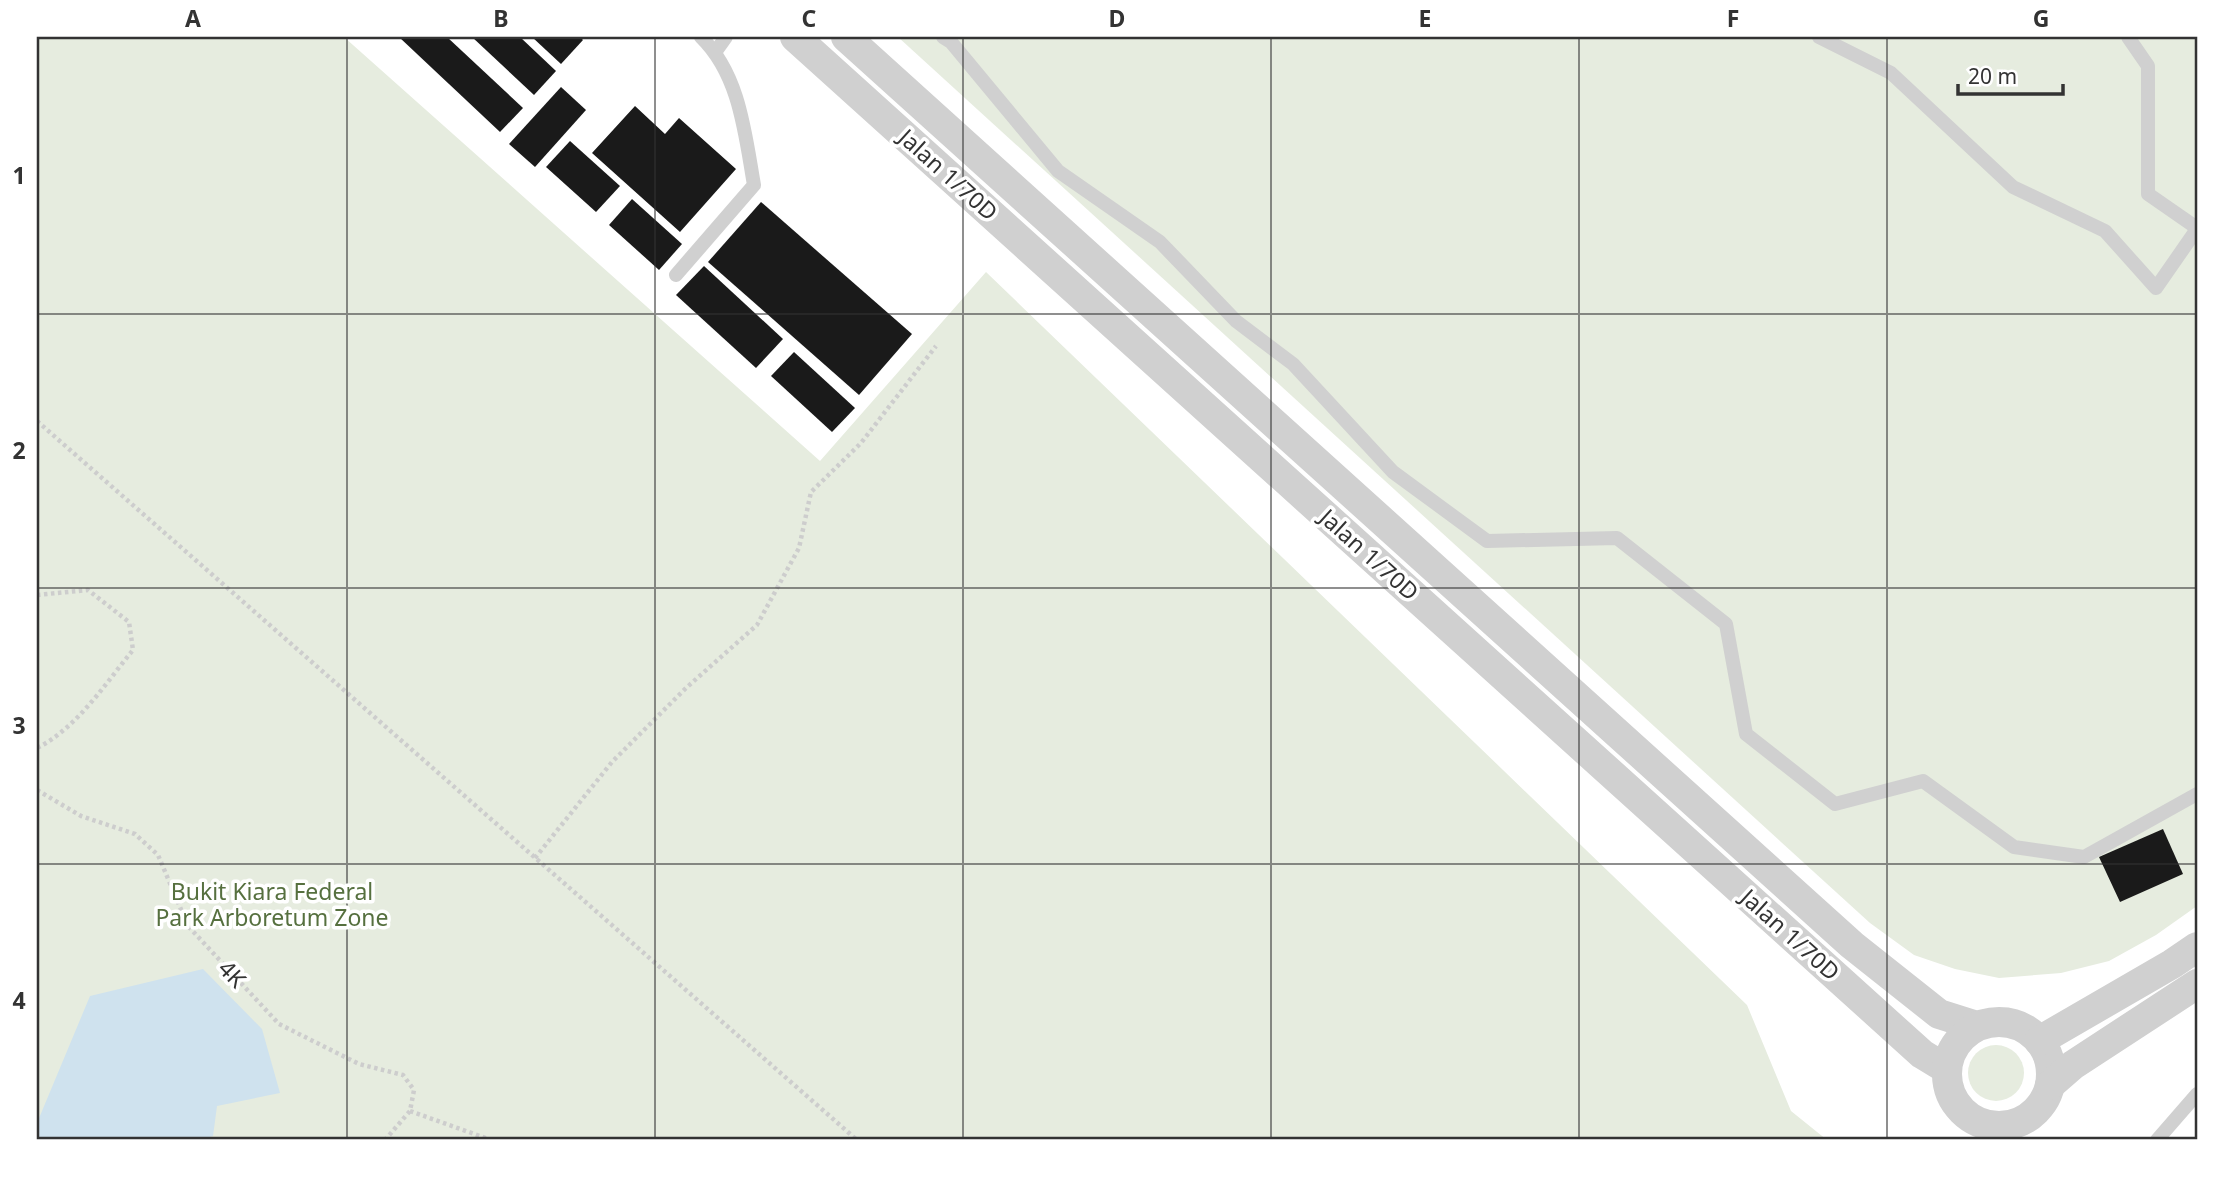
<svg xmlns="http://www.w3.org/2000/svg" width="2234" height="1177" viewBox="0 0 2234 1177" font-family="'Noto Sans',sans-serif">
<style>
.green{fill:#e6ecdf}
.water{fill:#cfe2ee}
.building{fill:#1a1a1a}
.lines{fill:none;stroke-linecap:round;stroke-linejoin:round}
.path{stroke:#cdcdcd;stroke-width:4.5;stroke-dasharray:3.5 3.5;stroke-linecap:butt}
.lane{stroke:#d0d0d0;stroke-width:14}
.street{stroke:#d0d0d0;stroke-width:30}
.grid{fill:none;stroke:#333;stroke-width:2;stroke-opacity:0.55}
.labels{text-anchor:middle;stroke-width:7;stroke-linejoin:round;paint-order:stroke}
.street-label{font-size:23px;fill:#333;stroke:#fff}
.park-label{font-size:23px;fill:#56703f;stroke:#fff}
.neatline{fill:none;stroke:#333;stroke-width:2.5}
.grid-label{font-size:23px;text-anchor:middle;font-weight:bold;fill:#333}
</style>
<rect width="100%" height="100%" fill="#fff"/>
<!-- green -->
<g class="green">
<polygon points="37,37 344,37 820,461 986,272 1747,1005 1791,1111 1827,1140 37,1140"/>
<polygon points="898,37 2197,37 2197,906 2156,935 2109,961 2061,973 1999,978 1955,969 1914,955 1870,923"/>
<circle cx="1996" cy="1073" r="28"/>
</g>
<!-- water -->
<polygon class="water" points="203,969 262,1029 280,1093 217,1106 213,1136 200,1140 37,1140 37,1123 90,996"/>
<!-- building -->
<g class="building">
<polygon points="399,37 447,37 523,108 500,132"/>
<polygon points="472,37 520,37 556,71 534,95"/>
<polygon points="532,37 580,37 583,40 561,64"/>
<polygon points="561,87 586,110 535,167 509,144"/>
<polygon points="635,106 665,134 679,118 736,169 680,232 592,153"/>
<polygon points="570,141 620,186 596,212 546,167"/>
<polygon points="632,199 682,244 659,270 609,225"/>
<polygon points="761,202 912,334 859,395 708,262"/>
<polygon points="704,266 783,339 756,368 676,295"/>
<polygon points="794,352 855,408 832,432 771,376"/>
<polygon points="2163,829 2183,874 2120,902 2099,857"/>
</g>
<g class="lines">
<!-- path -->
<g class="path">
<polyline points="37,421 857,1140"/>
<path d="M37,595L88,590L129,622L133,650C105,684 77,728 37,748"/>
<polyline points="37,790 81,816 135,834 158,855 188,926 279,1024 359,1064 403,1075 414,1090 410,1111 385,1140"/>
<polyline points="535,858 612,762 686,688 757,625 799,548 811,492 861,443 936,346"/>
<polyline points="410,1111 491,1140"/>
</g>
<!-- lane -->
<g class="lane">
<polyline points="943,37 951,42 1058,171 1160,242 1236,321 1293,364 1393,472 1487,541 1617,538 1726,624 1746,734 1835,804 1923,781 2014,847 2084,857 2197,794"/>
<polyline points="1819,37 1891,73 2013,187 2105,231 2156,288 2197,229"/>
<polyline points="2128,37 2148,66 2148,194 2197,228"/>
<polyline points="716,51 726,37"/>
<path d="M676,275L754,185C745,134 740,75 701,37"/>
<polyline points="2157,1140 2197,1094"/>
</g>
<!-- street -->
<g class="street">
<polyline points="795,37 1922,1054 1945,1068"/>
<polyline points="846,37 1852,945 1939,1014 1977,1026"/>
<circle cx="1999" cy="1074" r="52"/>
<polyline points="2039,1041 2172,964 2197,947"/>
<polyline points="2050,1085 2073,1065 2197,984"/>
</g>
</g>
<!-- grid -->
<path class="grid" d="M347,37V1140M655,37V1140M963,37V1140M1271,37V1140M1579,37V1140M1887,37V1140M37,314H2197M37,588H2197M37,864H2197"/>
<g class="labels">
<!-- street labels -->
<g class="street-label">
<text transform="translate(948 175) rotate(42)" y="8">Jalan 1/70D</text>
<text transform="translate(1369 555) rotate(42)" y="8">Jalan 1/70D</text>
<text transform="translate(1790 935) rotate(42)" y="8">Jalan 1/70D</text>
<text transform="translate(232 974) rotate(47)" y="8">4K</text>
</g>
<!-- park labels -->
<g class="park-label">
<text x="272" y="900">Bukit Kiara Federal<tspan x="272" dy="26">Park Arboretum Zone</tspan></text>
</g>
</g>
<!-- border -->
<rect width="2234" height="1177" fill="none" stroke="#ffffff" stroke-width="77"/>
<!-- scale -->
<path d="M1958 84v10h105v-10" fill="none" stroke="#333333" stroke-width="3.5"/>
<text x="1968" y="84" font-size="21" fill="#333333" stroke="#ffffff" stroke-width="5" paint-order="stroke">20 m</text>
<rect x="38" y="38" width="2158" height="1100" class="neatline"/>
<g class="grid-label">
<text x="193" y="27">A</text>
<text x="501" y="27">B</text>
<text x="809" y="27">C</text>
<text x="1117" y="27">D</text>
<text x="1425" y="27">E</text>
<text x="1733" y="27">F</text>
<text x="2041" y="27">G</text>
<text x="19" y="184">1</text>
<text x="19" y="459">2</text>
<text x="19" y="734">3</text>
<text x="19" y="1009">4</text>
</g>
</svg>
